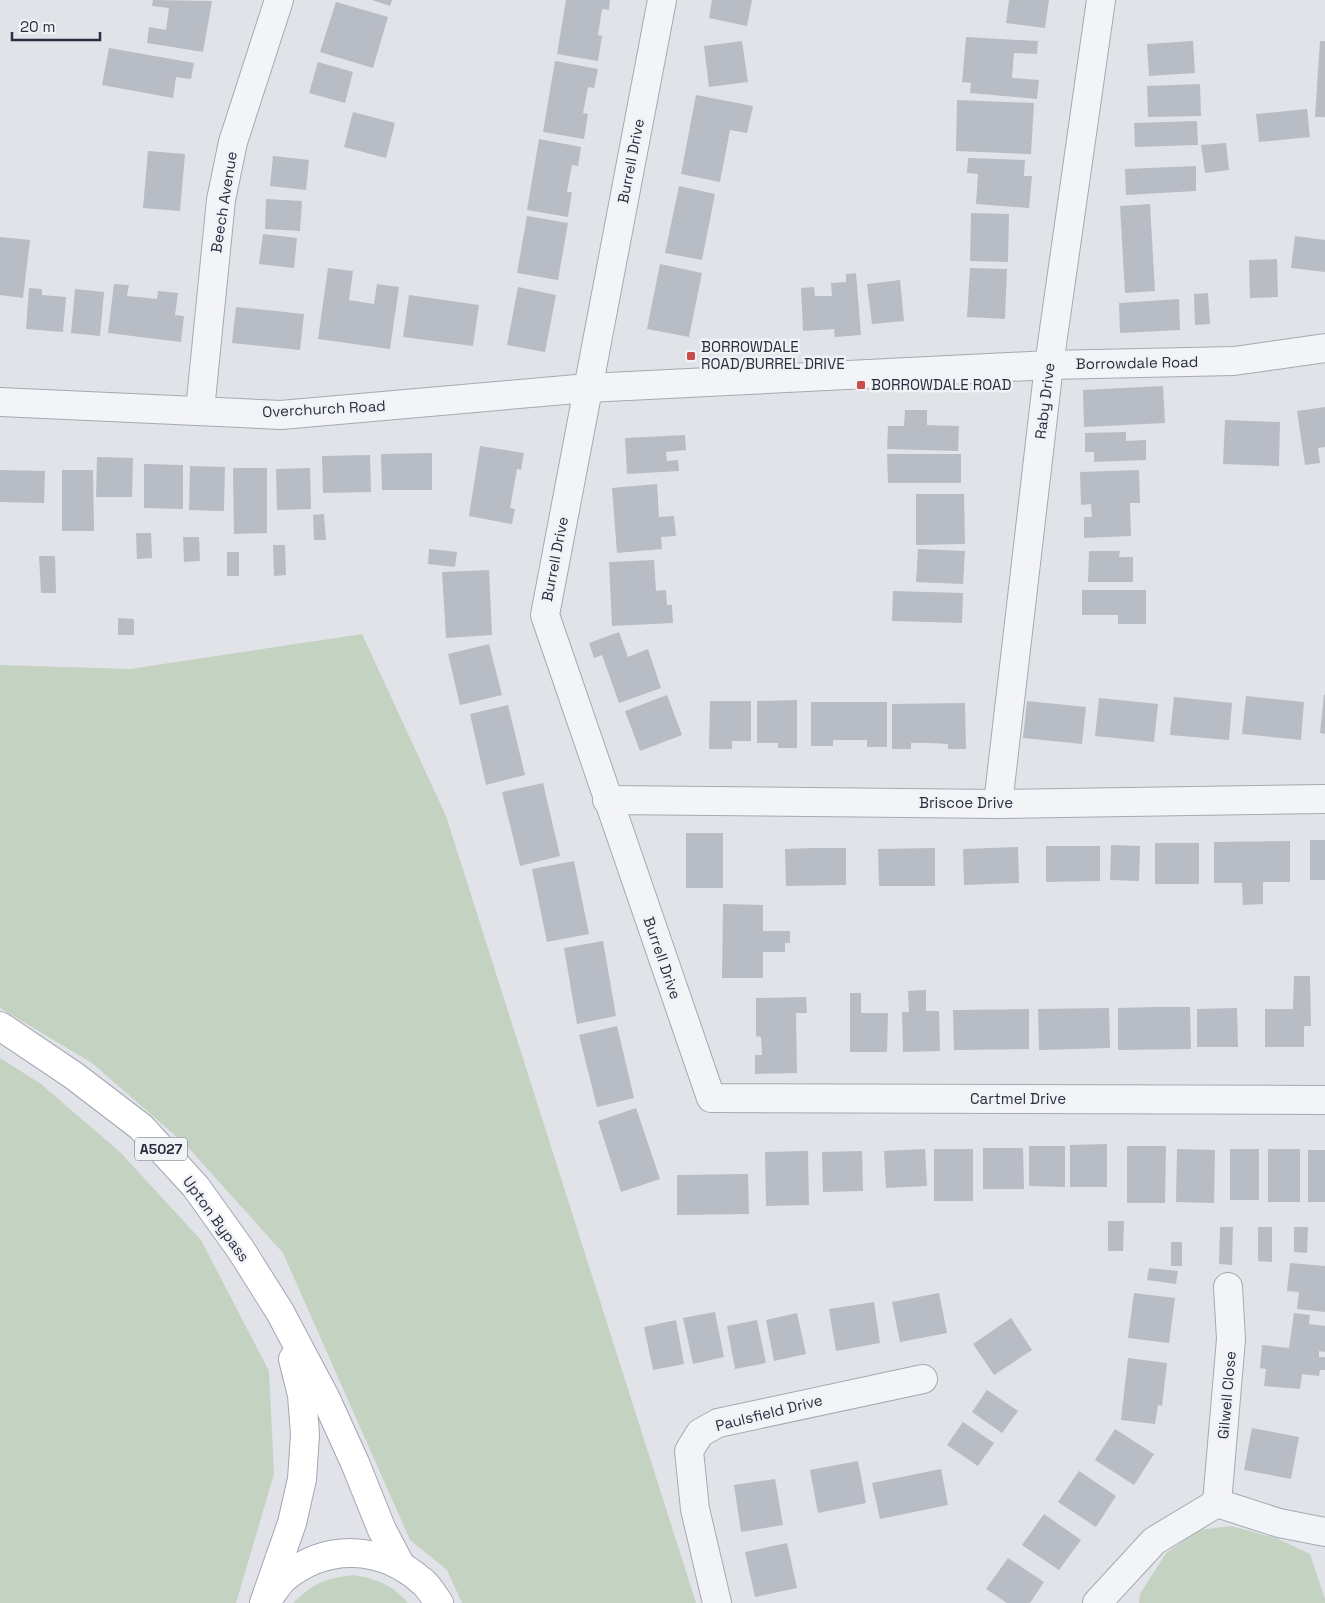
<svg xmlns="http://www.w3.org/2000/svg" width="1325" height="1603" viewBox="0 0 1325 1603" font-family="'Space Grotesk',sans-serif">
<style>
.green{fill:#c4d2c2}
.building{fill:#b8bcc5}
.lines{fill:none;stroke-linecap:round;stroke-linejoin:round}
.street-casing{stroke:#a6a9b3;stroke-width:30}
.primary-casing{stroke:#a1a6b4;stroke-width:30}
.street{stroke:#f3f4f7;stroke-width:28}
.primary{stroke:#fff;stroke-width:28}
.poi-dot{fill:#c74d4f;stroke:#f0f2f6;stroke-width:2}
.labels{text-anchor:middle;stroke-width:5;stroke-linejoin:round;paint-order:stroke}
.shield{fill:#f0f2f6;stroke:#656a77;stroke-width:1}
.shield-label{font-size:14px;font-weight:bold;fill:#2a2f40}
.street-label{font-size:15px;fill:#2a2f40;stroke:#f0f2f6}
.poi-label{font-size:15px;fill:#2a2f40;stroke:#f0f2f6;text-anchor:start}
</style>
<rect width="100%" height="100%" fill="#e1e3e9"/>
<!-- green -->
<g class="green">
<polygon points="362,634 446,816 696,1603 462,1603 447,1570 410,1540 283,1253 186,1145 92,1063 0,1008 0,665 130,669"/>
<polygon points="0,1058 41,1084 120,1152 201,1240 269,1371 274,1474 236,1603 0,1603"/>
<polygon points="1231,1526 1276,1538 1310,1554 1325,1599 1325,1603 1139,1603 1140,1594 1166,1553 1199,1530"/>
<path d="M354,1575C378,1580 391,1584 408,1603H293C315,1582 324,1579 354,1575Z"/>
</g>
<!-- building -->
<g class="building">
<polygon points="153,0 212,1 203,52 147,43 149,27 166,30 169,8 152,6"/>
<polygon points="372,0 392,0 390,6"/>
<polygon points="566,0 610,0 609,10 602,9 598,35 602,36 598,61 557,54"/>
<polygon points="712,0 752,0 747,26 709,18"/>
<polygon points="1009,0 1049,0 1045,28 1006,23"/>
<polygon points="336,2 388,17 373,68 320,52"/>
<polygon points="966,37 1038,41 1037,54 1014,53 1012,78 1039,80 1037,99 970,93 971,83 962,82"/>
<polygon points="742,41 748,82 709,87 704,46"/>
<polygon points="1193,41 1195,73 1149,76 1147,44"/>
<polygon points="1320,41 1325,41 1325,117 1315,117"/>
<polygon points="109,48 194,63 191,79 176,77 173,98 102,85"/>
<polygon points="555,61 598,69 594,88 588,87 583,113 588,114 584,139 543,132"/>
<polygon points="318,62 353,72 345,103 309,93"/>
<polygon points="1200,84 1201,116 1148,117 1147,86"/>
<polygon points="696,95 753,106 747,133 730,130 720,182 681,174"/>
<polygon points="957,100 1034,103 1031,154 956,151"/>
<polygon points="1307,109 1310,137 1259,142 1256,114"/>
<polygon points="353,112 395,123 386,158 344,147"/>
<polygon points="1197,121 1198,145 1135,147 1134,123"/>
<polygon points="539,139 581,147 578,166 572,165 567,192 572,192 568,217 527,210"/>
<polygon points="1226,143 1229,170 1205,173 1201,145"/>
<polygon points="148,151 185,154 180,211 143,208"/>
<polygon points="273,156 309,160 306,190 270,186"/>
<polygon points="968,158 1025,160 1024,176 1032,176 1029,208 976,204 978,174 967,173"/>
<polygon points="1196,166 1196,191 1126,195 1125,169"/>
<polygon points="679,186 715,194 702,260 665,253"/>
<polygon points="266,199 302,201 300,231 265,229"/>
<polygon points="1150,204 1155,291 1125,293 1120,206"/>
<polygon points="971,213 1009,214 1008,262 970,261"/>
<polygon points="527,216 568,223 558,280 517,273"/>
<polygon points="263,234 297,238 294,268 259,264"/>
<polygon points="1295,236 1325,240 1325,272 1291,268"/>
<polygon points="0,237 30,240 23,298 0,295"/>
<polygon points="1277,259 1278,297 1250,298 1249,260"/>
<polygon points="660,264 702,273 689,337 647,329"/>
<polygon points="328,268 353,271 349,300 374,304 377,284 399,287 390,349 318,339"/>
<polygon points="970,268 1007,269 1005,319 967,317"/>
<polygon points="856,273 861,335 835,337 834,329 803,331 801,288 814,287 815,296 832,296 831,283 846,282 846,274"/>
<polygon points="900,280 904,321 872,324 867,284"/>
<polygon points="114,284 129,285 127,296 157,299 158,291 178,293 175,315 184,316 181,342 108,333"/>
<polygon points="518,287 556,295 545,352 507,345"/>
<polygon points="29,288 42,289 42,295 66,297 63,332 26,329"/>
<polygon points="75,289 104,292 100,336 71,333"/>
<polygon points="1208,293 1210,324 1195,325 1194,294"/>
<polygon points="409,295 479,305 473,346 403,337"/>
<polygon points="1179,299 1180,330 1120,333 1119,303"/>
<polygon points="236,307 304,314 300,350 232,343"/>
<polygon points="1163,386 1165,423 1084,427 1083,390"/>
<polygon points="1325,407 1325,447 1318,448 1320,463 1305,465 1297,411"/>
<polygon points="905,410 927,410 927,425 959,426 958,451 887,449 888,426 904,426"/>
<polygon points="1225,420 1280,422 1279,466 1223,464"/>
<polygon points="1126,432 1126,441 1146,440 1146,460 1094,462 1094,452 1085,452 1085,433"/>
<polygon points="685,435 686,450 666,452 667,461 678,460 679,471 627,474 625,438"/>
<polygon points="480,446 524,453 521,470 517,469 510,508 515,509 512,524 469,516"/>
<polygon points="432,453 432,490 382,490 381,454"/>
<polygon points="887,454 961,454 961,483 888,483"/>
<polygon points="370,455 371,492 323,493 322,456"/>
<polygon points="97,457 133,458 132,497 96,497"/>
<polygon points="144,464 183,465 183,509 144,508"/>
<polygon points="190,466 225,467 224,511 189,510"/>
<polygon points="233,468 267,468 267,533 234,534"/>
<polygon points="310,468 311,509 277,510 276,469"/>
<polygon points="0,470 45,471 44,503 0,502"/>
<polygon points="62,470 93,470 94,531 62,531"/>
<polygon points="1139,470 1140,503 1130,503 1131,536 1084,538 1084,517 1092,517 1091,504 1081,505 1080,472"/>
<polygon points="657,484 659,517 674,516 676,536 661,537 662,549 617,553 612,488"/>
<polygon points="916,494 964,494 965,544 916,545"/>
<polygon points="324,514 326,540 314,540 313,515"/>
<polygon points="136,533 151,533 152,558 137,559"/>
<polygon points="183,537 199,537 200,561 184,562"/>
<polygon points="273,545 285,545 286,575 274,576"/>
<polygon points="429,549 457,552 455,567 428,564"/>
<polygon points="918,549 965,551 963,584 916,582"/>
<polygon points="1089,551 1120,551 1119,557 1133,557 1133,582 1088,582"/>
<rect x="227" y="552" width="12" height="24"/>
<polygon points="39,556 55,556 56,593 41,593"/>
<polygon points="654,560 656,591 666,590 667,605 672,605 673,623 612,626 609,562"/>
<polygon points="489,570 492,635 446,638 442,572"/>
<polygon points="1082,590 1146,590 1146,624 1118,624 1118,615 1082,615"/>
<polygon points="893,591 963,593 962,623 892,621"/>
<polygon points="118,618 134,619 134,635 118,635"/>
<polygon points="619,632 628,657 648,649 661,688 619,703 602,655 594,658 589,643"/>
<polygon points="489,644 502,695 460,705 448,654"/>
<polygon points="1324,694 1325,695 1325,734 1320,733"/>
<polygon points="667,695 682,735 640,751 625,711"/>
<polygon points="1246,696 1304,702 1301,740 1242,734"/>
<polygon points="1174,697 1232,703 1229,740 1170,735"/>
<polygon points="1099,698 1158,704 1154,742 1095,736"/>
<polygon points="797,700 797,748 778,748 778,743 757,743 757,701"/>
<polygon points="710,701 751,701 751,741 732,741 732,749 709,749"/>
<polygon points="1027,701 1086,707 1082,744 1023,738"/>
<polygon points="811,702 887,702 887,747 867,747 867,740 833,740 833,746 811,746"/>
<polygon points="965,703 966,749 948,749 948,744 930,743 911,743 911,749 892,749 892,704"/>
<polygon points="508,705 525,775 486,785 470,714"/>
<polygon points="543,783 560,856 520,866 502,792"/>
<rect x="686" y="833" width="37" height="55"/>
<rect x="1310" y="840" width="15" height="40"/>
<polygon points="1290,841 1290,882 1263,882 1263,904 1243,905 1242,883 1214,883 1214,842"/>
<rect x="1155" y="843" width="44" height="41"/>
<polygon points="1111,845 1140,846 1139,881 1110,880"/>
<polygon points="1046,846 1100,846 1100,881 1046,882"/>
<polygon points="1018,847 1019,883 964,885 963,849"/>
<polygon points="815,848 846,848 846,885 786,886 785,849"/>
<polygon points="935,848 935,886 879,886 878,849"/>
<polygon points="574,861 589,934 547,942 532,869"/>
<polygon points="723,904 763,905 763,931 790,931 790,943 785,943 785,952 763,952 763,978 722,978"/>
<polygon points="603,941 616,1016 577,1024 564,948"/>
<polygon points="1294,976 1310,976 1311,1026 1304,1026 1304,1047 1265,1047 1265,1009 1293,1009"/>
<polygon points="926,990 926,1011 939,1011 940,1051 903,1052 902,1012 909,1012 908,991"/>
<polygon points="850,993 861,993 861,1013 888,1013 887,1052 850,1052"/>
<polygon points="806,997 807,1013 796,1013 797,1073 755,1074 755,1055 762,1055 761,1037 756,1036 756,998"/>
<polygon points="1154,1007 1190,1007 1191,1049 1118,1050 1118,1008"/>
<polygon points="1109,1008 1110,1048 1039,1050 1038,1009"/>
<polygon points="1237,1008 1238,1047 1197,1047 1197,1009"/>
<polygon points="1029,1009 1029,1049 954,1050 953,1010"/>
<polygon points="617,1026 634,1098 597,1107 579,1035"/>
<polygon points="636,1108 660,1179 621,1192 598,1121"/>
<polygon points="1107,1144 1107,1187 1070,1187 1070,1145"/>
<polygon points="1029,1146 1065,1146 1065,1187 1029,1186"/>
<polygon points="1127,1146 1166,1146 1165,1203 1127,1203"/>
<polygon points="983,1148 1023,1148 1024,1189 983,1189"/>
<polygon points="925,1149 927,1186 886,1188 884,1151"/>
<rect x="934" y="1149" width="39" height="52"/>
<polygon points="1177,1149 1215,1150 1214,1203 1176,1202"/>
<rect x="1230" y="1149" width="29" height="51"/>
<rect x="1268" y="1149" width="32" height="53"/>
<rect x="1308" y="1150" width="17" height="52"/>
<polygon points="808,1151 809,1205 766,1206 765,1152"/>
<polygon points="862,1151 863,1191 823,1192 822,1152"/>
<polygon points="748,1174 749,1214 677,1215 677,1175"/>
<polygon points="1108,1221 1124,1221 1123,1251 1108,1251"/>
<polygon points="1220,1227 1233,1227 1232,1265 1219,1264"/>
<polygon points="1258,1227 1272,1227 1272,1262 1258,1261"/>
<polygon points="1294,1227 1308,1227 1307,1253 1294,1252"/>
<rect x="1171" y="1242" width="11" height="24"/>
<polygon points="1290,1263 1325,1266 1325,1312 1297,1309 1299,1292 1287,1291"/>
<polygon points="1149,1268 1178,1271 1176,1284 1147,1280"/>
<polygon points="939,1293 947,1333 900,1342 892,1302"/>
<polygon points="1134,1293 1175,1298 1169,1343 1128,1338"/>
<polygon points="874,1302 880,1343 836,1351 829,1309"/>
<polygon points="715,1312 724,1357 693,1364 683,1318"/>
<polygon points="797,1313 806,1354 774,1361 766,1320"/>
<polygon points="1294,1313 1310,1315 1309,1324 1325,1326 1325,1352 1319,1351 1319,1357 1325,1357 1325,1370 1320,1370 1319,1376 1302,1374 1300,1389 1264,1386 1266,1369 1260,1368 1262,1345 1289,1348"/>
<polygon points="1011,1318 1032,1350 994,1375 973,1344"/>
<polygon points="676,1320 684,1364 653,1370 644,1327"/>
<polygon points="757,1320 766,1363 735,1369 727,1326"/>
<polygon points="1128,1358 1167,1363 1162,1406 1158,1405 1155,1424 1121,1420"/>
<polygon points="987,1390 1018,1411 1002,1433 972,1412"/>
<polygon points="963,1422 994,1443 978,1466 947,1445"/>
<polygon points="1252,1428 1299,1437 1291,1479 1244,1470"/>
<polygon points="1115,1429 1154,1454 1134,1485 1095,1460"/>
<polygon points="858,1461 866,1503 818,1513 810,1470"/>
<polygon points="941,1469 948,1505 880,1519 872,1483"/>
<polygon points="1079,1471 1116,1496 1096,1527 1058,1502"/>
<polygon points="775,1479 783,1525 741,1532 734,1485"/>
<polygon points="1044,1514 1081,1540 1059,1570 1022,1545"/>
<polygon points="787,1543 797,1588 755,1597 745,1552"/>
<polygon points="1008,1558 1044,1582 1030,1603 1007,1603 986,1589"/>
</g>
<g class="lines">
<defs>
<g id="street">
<polyline points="662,0 545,615 711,1098 1325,1100"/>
<polyline points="0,402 281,415 588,388 1049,365 1234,361 1325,348"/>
<polyline points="200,410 221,200 233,142 279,0"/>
<polyline points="607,800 998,804 1325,799"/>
<polyline points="998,804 1049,365 1101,0"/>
<polyline points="1217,1503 1231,1339 1228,1287"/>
<polyline points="717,1603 695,1509 689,1451 700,1433 718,1423 923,1379"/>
<polyline points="1097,1603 1154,1541 1217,1503 1279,1523 1325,1532"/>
</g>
<g id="primary">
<polyline points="0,1026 73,1075 141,1127 196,1187 241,1250 280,1312 326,1399 355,1463 382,1530 400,1564"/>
<path d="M269,1597C274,1591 278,1584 283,1579C326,1543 381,1545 423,1582C429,1587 434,1596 439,1603"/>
<polyline points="264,1603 292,1523 302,1479 305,1435 302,1395 293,1359"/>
</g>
</defs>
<!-- street casing -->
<use href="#street" class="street-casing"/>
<!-- primary casing -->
<use href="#primary" class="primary-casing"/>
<!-- street -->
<use href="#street" class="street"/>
<!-- primary -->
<use href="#primary" class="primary"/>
</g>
<!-- markers -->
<g class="poi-dot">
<rect x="686" y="351" width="10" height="10" rx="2.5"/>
<rect x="856" y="380" width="10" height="10" rx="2.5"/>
</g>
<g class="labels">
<!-- shield labels -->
<rect class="shield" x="135" y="1137.5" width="52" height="23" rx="4"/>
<g class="shield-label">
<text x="161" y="1154">A5027</text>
</g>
<!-- street labels -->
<g class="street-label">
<text transform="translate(631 161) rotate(-79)" y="5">Burrell Drive</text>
<text transform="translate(224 202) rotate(-81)" y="5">Beech Avenue</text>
<text transform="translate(1137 363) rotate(-1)" y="5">Borrowdale Road</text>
<text transform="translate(1045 401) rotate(-83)" y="5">Raby Drive</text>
<text transform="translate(324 409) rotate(-3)" y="5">Overchurch Road</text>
<text transform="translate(555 559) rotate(-79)" y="5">Burrell Drive</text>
<text x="966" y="808">Briscoe Drive</text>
<text transform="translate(662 958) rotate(71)" y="5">Burrell Drive</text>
<text x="1018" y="1104">Cartmel Drive</text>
<text transform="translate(216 1219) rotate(54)" y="5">Upton Bypass</text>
<text transform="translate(1227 1395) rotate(-85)" y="5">Gilwell Close</text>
<text transform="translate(769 1413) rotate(-14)" y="5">Paulsfield Drive</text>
</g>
<!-- poi labels -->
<g class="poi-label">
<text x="701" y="352">BORROWDALE<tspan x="701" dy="17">ROAD/BURREL DRIVE</tspan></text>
<text x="871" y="390">BORROWDALE ROAD</text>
</g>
</g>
<!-- scale -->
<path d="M12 32v8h88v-8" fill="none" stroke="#2a2f40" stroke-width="2.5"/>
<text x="20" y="32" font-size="15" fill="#2a2f40" stroke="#f0f2f6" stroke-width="4" paint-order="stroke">20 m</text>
</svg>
